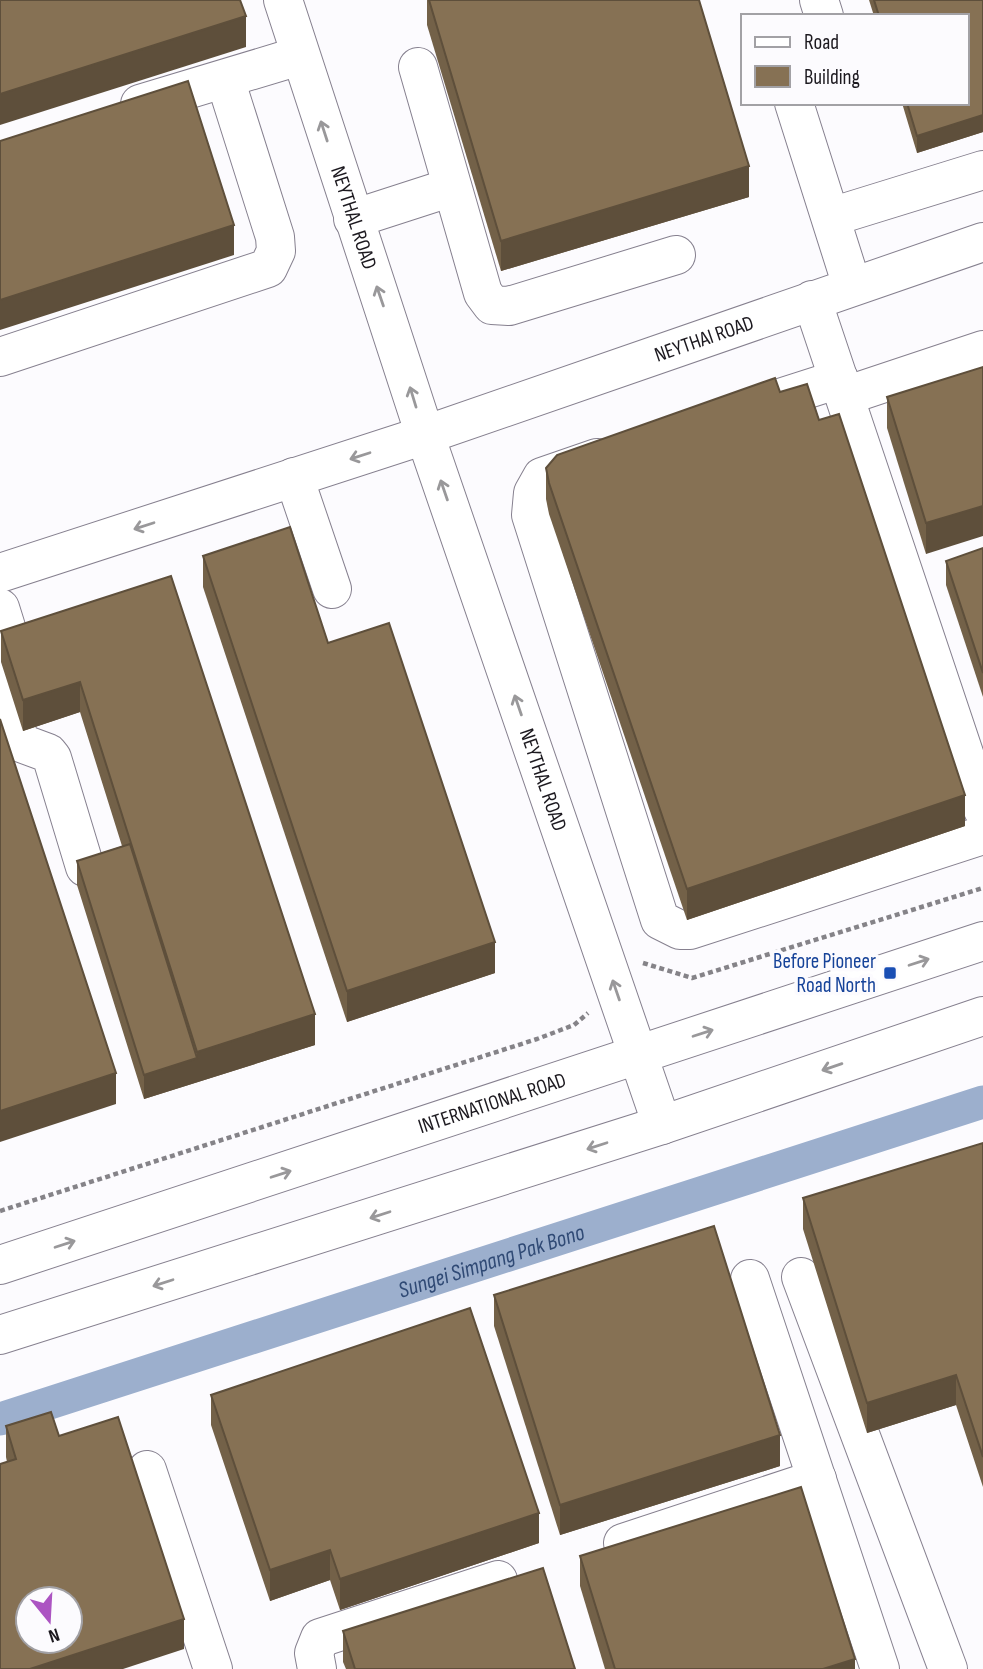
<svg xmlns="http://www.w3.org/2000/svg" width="983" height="1669" viewBox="0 0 983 1669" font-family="'Sofia Sans Condensed',sans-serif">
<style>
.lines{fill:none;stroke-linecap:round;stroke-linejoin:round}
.canal{stroke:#9cafcd;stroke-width:33}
.minor-casing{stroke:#86808f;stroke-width:40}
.major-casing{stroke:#86808f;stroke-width:40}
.path{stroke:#858388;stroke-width:4.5;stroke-dasharray:5 3.5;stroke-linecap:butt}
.minor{stroke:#fff;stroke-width:38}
.major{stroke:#fff;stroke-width:38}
.wall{fill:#736148}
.shaded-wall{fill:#5e4f3b}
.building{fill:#867154;stroke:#5e4f3b;stroke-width:2;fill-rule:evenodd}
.oneway{stroke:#99989a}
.transit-dot{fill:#1a4fb4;stroke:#fcfbfe;stroke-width:2.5}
.labels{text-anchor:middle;stroke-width:7;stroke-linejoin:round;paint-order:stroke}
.street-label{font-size:21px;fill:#1c191f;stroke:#fcfbfe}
.transit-label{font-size:21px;fill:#164399;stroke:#fcfbfe;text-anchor:end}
.water-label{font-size:23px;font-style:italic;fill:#304a75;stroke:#fcfbfe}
</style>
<rect width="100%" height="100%" fill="#fcfbfe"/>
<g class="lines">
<!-- canal -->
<path class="canal" id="s1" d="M0,1419L983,1102"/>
<defs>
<g id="minor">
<path id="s2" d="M283,0L425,435L662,1125"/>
<polyline points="819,0 824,16"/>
<polyline points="418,67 483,293 492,305 509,306 676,255"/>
<polyline points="794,103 852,286"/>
<polyline points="140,104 299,56"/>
<polyline points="831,217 983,170"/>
<polyline points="353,219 452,187"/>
<polyline points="812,300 983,810"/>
<polyline points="0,357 268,268 276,251 275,237 225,79"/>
<polyline points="845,396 983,350"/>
<polyline points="758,405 839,379"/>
<polyline points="597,458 542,477 533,493 531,515 660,920 680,930 690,930 983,835"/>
<polyline points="294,477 332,589"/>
<path id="s3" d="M0,573L425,435L983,242"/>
<polyline points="0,608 14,653"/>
<polyline points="0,685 21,743 48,753 52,758 85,867"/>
<polyline points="801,1277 948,1669"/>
<polyline points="750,1279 880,1669"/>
<polyline points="147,1470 213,1669"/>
<polyline points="623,1543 817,1479"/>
<polyline points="317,1669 314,1653 320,1638 498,1580"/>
</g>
<g id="major">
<path id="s4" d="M0,1265L983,941"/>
<polyline points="0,1335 662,1125 983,1016"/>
</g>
</defs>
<!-- minor casing -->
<use href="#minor" class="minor-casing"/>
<!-- major casing -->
<use href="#major" class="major-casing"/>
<!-- path -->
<g class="path">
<polyline points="643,963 692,978 983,888"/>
<polyline points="0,1211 537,1039 574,1025 588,1013"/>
</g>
<!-- minor -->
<use href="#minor" class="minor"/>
<!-- major -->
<use href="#major" class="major"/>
</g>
<!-- wall -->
<g class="wall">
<polygon points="427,0 699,0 749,197 501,271 427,25"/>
<polygon points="869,0 983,0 983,132 917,153 902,103 967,103 967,16 874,16"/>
<polygon points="983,367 926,554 887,428 887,397"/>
<polygon points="780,392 819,420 965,826 687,920 549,514 546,499 546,468"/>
<polygon points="983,548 983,697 946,585 946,561"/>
<polygon points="203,556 328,643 495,973 347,1022 203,587"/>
<polygon points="171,576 315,1045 144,1099 77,885 77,861 122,846 80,712 23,731 1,662 1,631"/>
<polygon points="983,1143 983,1487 956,1405 867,1433 803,1229 803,1198"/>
<polygon points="494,1295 780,1466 560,1535 494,1326"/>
<polygon points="211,1395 539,1543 340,1610 330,1580 270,1601 211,1425"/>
<polygon points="6,1426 59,1436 184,1649 7,1462 6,1457"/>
<polygon points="580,1556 855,1669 605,1669 580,1586"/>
<polygon points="343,1631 575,1669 346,1669 343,1662"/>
</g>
<!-- shaded-wall -->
<g class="shaded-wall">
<polygon points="246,16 246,47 0,125 0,94"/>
<polygon points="983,115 983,132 917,153 917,136"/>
<polygon points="749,166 749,197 501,271 501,241"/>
<polygon points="234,225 234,255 0,330 0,300"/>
<polygon points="983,506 983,536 926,554 926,523"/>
<polygon points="80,682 80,712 23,731 23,700"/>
<polygon points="965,795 965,826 687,920 687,889"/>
<polygon points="495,942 495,973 347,1022 347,991"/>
<polygon points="315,1014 315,1045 144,1099 144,1075 197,1058 197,1052"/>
<polygon points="116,1073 116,1104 0,1142 0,1111"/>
<polygon points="956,1375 956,1405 867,1433 867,1403"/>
<polygon points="780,1435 780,1466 560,1535 560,1505"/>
<polygon points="539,1513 539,1543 340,1610 340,1579"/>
<polygon points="330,1550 330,1580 270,1601 270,1570"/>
<polygon points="184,1619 184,1649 123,1669 30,1669"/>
<polygon points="855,1659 855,1669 823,1669"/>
</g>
<!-- building -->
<g class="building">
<polygon points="0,0 240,0 246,16 0,94"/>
<polygon points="429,0 699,0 749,166 501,241"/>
<polygon points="874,0 983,0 983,115 917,136 907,103 967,103 967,16 879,16"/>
<polygon points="188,81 234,225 0,300 0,141"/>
<polygon points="983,367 983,506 926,523 887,397"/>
<polygon points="775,378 780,392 807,384 819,420 839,414 965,795 687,889 549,483 546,468 557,455"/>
<polygon points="290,527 328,643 389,623 495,942 347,991 203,556"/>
<polygon points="983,548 983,673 946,561"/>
<polygon points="171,576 315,1014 197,1052 80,682 23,700 1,631"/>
<polygon points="0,719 116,1073 0,1111"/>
<polygon points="130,844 197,1058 144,1075 77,861"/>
<polygon points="983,1143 983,1457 956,1375 867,1403 803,1198"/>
<polygon points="714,1226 780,1435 560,1505 494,1295"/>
<polygon points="470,1308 539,1513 340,1579 330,1550 270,1570 211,1395"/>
<path d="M51,1412L59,1436L118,1417L184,1619L30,1669H0V1464L16,1459L6,1426ZM28,1599H70V1641H28Z"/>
<polygon points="801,1487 855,1659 823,1669 615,1669 580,1556"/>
<polygon points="543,1568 575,1669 355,1669 343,1631"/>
</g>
<!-- one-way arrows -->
<defs><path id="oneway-shaft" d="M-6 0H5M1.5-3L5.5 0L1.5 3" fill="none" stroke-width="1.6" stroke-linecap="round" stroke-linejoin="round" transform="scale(1.75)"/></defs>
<g class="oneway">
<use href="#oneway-shaft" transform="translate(324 131) rotate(-108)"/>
<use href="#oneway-shaft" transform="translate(380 296) rotate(-109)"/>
<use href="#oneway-shaft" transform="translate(413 397) rotate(-107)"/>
<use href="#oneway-shaft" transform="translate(360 456) rotate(162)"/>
<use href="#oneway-shaft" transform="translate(444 490) rotate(-109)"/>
<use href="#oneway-shaft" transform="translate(144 526) rotate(162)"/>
<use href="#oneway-shaft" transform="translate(518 705) rotate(-109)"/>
<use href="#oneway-shaft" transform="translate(919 962) rotate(-18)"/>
<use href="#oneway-shaft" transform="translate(616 990) rotate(-109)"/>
<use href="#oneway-shaft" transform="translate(703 1033) rotate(-18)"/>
<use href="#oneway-shaft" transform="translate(832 1067) rotate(161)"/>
<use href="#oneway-shaft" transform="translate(597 1146) rotate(162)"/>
<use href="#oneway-shaft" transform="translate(281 1174) rotate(-18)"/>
<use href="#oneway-shaft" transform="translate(380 1215) rotate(162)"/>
<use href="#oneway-shaft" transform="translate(65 1244) rotate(-18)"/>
<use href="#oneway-shaft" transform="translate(163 1283) rotate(162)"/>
</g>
<!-- markers -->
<rect class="transit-dot" x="883" y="966" width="14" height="14" rx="3.5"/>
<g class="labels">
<!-- street labels -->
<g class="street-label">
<text dy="7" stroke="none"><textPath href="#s2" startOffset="229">NEYTHAL ROAD</textPath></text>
<text dy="7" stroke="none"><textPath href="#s3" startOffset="742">NEYTHAI ROAD</textPath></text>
<text dy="7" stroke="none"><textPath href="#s2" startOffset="822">NEYTHAL ROAD</textPath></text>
<text dy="7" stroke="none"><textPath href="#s4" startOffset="518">INTERNATIONAL ROAD</textPath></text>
</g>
<!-- transit labels -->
<g class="transit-label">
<text x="876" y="968">Before Pioneer<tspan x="876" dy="24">Road North</tspan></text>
</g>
<!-- water labels -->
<g class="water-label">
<text dy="8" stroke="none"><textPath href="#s1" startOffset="516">Sungei Simpang Pak Bono</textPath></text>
</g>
</g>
<!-- legend -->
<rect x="741" y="14" width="228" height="91" fill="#fcfbfe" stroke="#a2a1a5" stroke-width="2"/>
<rect x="755" y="37" width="35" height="10" fill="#ffffff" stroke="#a2a1a5" stroke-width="2"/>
<text x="804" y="49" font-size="21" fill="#1c191f">Road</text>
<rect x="755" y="66" width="35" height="21" fill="#867154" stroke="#a2a1a5" stroke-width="2"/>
<text x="804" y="84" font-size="21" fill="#1c191f">Building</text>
<!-- north arrow -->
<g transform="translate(49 1620) rotate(162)"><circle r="33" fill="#fcfbfe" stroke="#a2a1a5" stroke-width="2"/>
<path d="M0-5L12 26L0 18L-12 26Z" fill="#ac54c2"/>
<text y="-10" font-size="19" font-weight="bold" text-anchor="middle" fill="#1c191f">N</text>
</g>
</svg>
